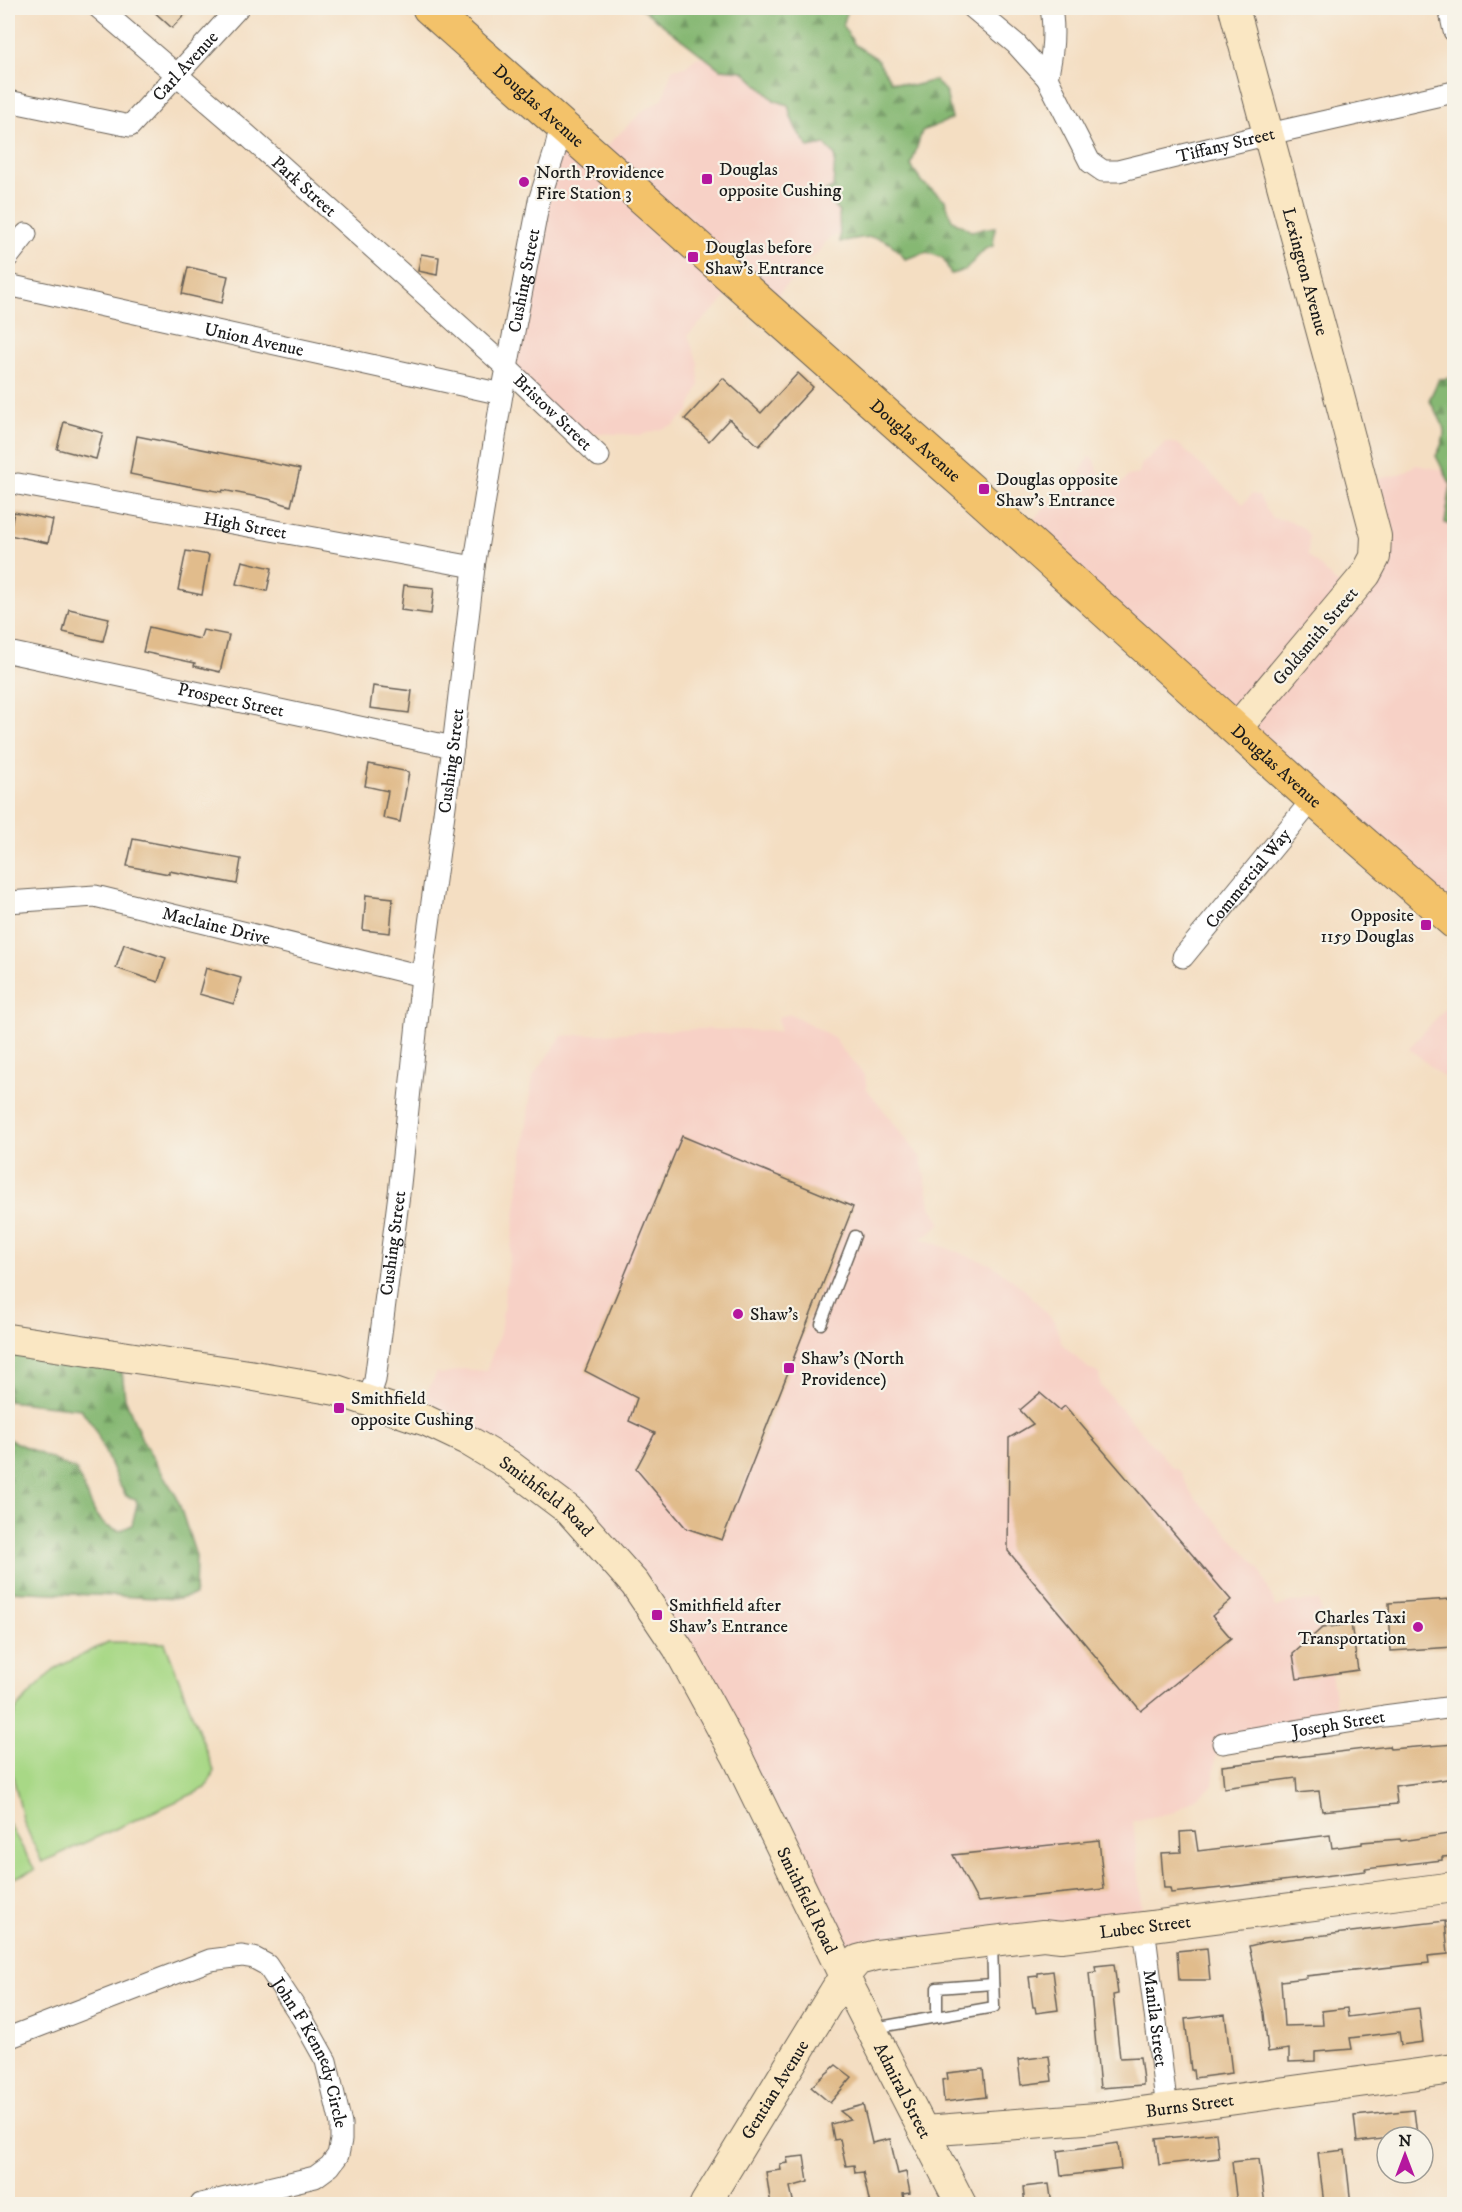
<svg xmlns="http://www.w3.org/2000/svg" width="1462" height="2212" viewBox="0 0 1462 2212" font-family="'IM FELL DW Pica',serif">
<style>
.built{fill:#f7d1c6}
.forest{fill:url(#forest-firs);stroke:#516a48;stroke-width:1.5}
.pitch{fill:#a8d886;stroke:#627a51;stroke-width:1.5}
.building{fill:#e1bc8c}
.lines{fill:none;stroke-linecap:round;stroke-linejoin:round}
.lane-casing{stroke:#686056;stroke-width:13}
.street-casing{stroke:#686056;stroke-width:23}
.secondary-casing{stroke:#686056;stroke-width:32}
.primary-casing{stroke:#686056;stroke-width:35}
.lane{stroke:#fff;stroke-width:10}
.street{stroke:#fff;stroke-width:21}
.secondary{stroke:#fae7c3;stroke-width:30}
.primary{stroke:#f3c26a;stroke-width:33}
.poi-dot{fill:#b5179e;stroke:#f7f3e8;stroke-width:2}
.labels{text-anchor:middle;stroke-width:4.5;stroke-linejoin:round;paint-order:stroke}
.street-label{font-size:18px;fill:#1c1c1c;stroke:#f7f3e8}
.poi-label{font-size:18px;fill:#1c1c1c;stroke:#f7f3e8;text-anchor:start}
</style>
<defs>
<pattern id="forest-firs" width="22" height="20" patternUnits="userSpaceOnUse" patternTransform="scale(1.5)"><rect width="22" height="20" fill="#86b873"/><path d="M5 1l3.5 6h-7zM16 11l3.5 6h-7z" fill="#6d955e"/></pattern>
</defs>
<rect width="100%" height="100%" fill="#f7f3e8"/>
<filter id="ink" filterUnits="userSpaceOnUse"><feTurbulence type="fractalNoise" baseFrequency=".0167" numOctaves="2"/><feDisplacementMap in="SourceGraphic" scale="12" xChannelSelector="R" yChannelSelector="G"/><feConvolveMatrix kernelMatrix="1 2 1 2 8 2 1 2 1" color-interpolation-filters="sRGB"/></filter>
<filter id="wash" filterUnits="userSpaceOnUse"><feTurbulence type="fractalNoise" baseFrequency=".008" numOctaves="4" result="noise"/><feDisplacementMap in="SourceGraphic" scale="24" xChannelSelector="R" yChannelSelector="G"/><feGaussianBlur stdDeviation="1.35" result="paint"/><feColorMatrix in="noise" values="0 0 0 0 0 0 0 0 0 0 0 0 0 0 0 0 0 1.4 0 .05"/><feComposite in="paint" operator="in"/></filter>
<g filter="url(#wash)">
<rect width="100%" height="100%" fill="#f4dec2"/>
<!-- built -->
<g class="built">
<polygon points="702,57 720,69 743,71 774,100 788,105 790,117 795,123 797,134 825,143 835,156 833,188 815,196 828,199 839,212 841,234 829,238 816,255 805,261 799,272 762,311 735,289 688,335 698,363 699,386 689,411 674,425 641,435 571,432 504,383 560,133 595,157 643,111 663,99 672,69 685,67 696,58"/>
<polygon points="1166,442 1178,444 1243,504 1252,494 1259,496 1271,518 1289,520 1303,528 1309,536 1308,555 1344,590 1364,570 1365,481 1398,475 1416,465 1443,470 1451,485 1445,523 1454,526 1454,925 1019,535 1054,498 1073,486 1089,456 1095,461 1101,480 1116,489 1128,476 1139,474 1141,465"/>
<polygon points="1454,999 1454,1086 1409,1048"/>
<polygon points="791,1014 835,1038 840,1047 865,1076 867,1089 921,1158 931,1207 941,1223 928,1235 920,1238 992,1265 1023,1288 1054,1321 1062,1344 1088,1368 1099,1374 1101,1386 1172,1467 1181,1472 1190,1492 1260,1569 1276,1608 1290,1602 1319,1601 1339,1721 1217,1745 1213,1786 1175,1812 1133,1821 1144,1922 837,1960 660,1634 557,1514 418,1410 437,1372 442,1375 463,1369 486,1371 500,1333 533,1076 562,1036 699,1029 780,1031 778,1017"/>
</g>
<!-- forest -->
<g class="forest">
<path d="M641,8H848L843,26L855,45L876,58L891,81L912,86L935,80L946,92L952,119L922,131L911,166L923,183L945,200L952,220L971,231L995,227L993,246L985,249L965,270L951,274L943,258L927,252L905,259C885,231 869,236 840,242L839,212L828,199L813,196L833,188L835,156L825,144L809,147C798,135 791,121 788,105L774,100L743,71L720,69Z"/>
<path d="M1454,378V526L1445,523L1451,485L1436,456C1451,429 1443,424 1429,400L1439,379Z"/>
<polygon points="8,1336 120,1353 125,1398 143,1442 177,1497 196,1556 195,1595 179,1599 8,1591 8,1439 76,1470 96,1515 106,1526 120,1531 132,1525 137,1504 136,1499 126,1496 118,1482 94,1427 81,1409 8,1401"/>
</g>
<!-- pitch -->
<g class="pitch">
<polygon points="108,1642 165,1643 214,1771 206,1788 42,1862 24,1823 8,1755 8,1733 16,1709 54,1669"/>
<polygon points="8,1822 35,1870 8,1880"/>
</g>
<g id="blocks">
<!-- building -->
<g class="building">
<polygon points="150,8 191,8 172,28"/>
<polygon points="421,254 439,257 437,275 418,271"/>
<polygon points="188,267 228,276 222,303 182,294"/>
<polygon points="798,373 813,387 759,446 729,419 709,441 685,419 723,378 761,413"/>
<polygon points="64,422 103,433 96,459 57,449"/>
<polygon points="137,436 300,469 291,506 268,499 223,490 222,492 188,486 130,474"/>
<polygon points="14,512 53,520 48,543 9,535"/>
<polygon points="186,551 209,555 202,595 178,590"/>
<polygon points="242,561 272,568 267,591 236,584"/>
<polygon points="404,585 434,588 431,614 401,610"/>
<polygon points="69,609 109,618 103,641 63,632"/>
<polygon points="149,627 200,639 203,630 229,635 220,672 194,666 195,663 143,652"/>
<polygon points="373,686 412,691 409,713 370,708"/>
<polygon points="369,764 409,772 400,822 383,818 388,791 365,786"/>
<polygon points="133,839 241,859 237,884 169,871 169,874 127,866"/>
<polygon points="366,895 393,898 390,933 363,930"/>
<polygon points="124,944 166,958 158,982 116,968"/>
<polygon points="206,968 241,978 234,1004 199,994"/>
<polygon points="682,1136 853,1207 722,1540 686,1528 636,1469 655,1433 629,1421 637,1398 585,1371"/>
<polygon points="1040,1393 1060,1410 1065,1406 1231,1600 1212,1616 1231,1638 1141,1711 1008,1551 1009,1438 1033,1424 1020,1410"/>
<polygon points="1451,1599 1454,1647 1391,1651 1389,1603"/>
<polygon points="1351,1624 1358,1670 1297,1679 1293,1654 1322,1628"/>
<polygon points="1455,1744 1455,1778 1395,1786 1397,1804 1322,1811 1319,1791 1297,1793 1296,1778 1224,1788 1222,1766 1389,1746 1390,1749"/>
<polygon points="1195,1831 1198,1851 1330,1835 1332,1848 1362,1844 1362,1842 1400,1839 1401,1841 1455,1833 1455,1856 1442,1857 1442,1860 1365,1869 1366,1871 1222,1888 1171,1893 1170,1888 1164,1888 1161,1853 1181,1852 1180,1832"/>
<polygon points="1099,1840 1104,1889 978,1902 953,1855"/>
<polygon points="1445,1921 1448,1954 1428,1956 1429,1963 1306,1976 1307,1978 1281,1981 1284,2026 1323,2025 1322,2011 1347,2008 1348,2017 1419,2008 1423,2042 1401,2045 1399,2032 1350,2038 1352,2049 1315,2052 1315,2061 1289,2062 1289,2049 1268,2052 1264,2013 1249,1946 1265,1942"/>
<polygon points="1207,1948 1210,1980 1179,1980 1177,1951"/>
<polygon points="1114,1964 1118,1994 1113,1995 1120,2058 1140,2057 1143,2080 1143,2085 1100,2088 1089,1973 1096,1972 1095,1966"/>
<polygon points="1053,1971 1058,2010 1036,2013 1035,2007 1033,2007 1029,1977 1038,1976 1038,1973"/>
<polygon points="1225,2014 1232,2073 1194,2078 1193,2070 1191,2070 1185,2019"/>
<polygon points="1049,2056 1052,2081 1021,2085 1018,2060"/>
<polygon points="836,2065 852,2077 830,2103 811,2087"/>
<polygon points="983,2069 986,2097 944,2102 942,2080 948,2079 947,2073"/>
<polygon points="863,2105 872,2143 890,2139 898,2174 906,2172 910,2193 903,2194 904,2199 870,2205 863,2172 855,2173 854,2165 846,2166 840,2139 834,2140 831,2124 850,2119 840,2111"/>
<polygon points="1414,2110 1417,2135 1357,2142 1354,2116"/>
<polygon points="1216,2133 1219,2158 1159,2165 1156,2139"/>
<polygon points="1118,2143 1121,2169 1061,2176 1058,2151"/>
<polygon points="1345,2150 1351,2205 1324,2205 1318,2153"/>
<polygon points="804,2156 808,2182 790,2187 794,2205 771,2205 766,2172 781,2170 780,2164 788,2163 787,2158"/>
<polygon points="1259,2159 1265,2205 1237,2205 1232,2162"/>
<polygon points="1049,2184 1052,2205 1025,2205 1023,2187"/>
</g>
</g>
</g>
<g filter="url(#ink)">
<use href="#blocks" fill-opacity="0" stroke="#686056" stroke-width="1.5"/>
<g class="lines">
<defs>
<g id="lane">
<polyline points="821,1324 855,1236"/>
<polyline points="937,2017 937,1988 993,1984"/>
<polyline points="874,2028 994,2007 992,1944"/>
</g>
<g id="street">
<path id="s1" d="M99,8L247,135L507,368L599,456"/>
<path id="s2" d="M973,8L1016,44L1047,78L1090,162L1103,171H1118L1269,134L1454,92"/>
<polyline points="1449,8 1454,31"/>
<path d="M1047,78C1053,54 1055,32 1051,8"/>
<path id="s3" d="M8,101L130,126L238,8"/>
<polyline points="8,257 26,234"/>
<path id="s4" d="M8,285L502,394"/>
<path id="s5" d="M18,484L474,567"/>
<path id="s6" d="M8,652L453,747"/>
<path id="s7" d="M8,902L95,896L422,976"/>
<path id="s8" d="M1183,957L1313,799"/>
<path id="s9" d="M368,1401L375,1380L399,1194L422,976L453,747L474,567L502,394L539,201L555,151L561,125"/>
<path id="s10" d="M1223,1743L1384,1716L1454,1707"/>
<path id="s11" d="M1144,1927L1167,2109"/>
<path id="s12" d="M8,2038L210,1960L242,1956L254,1958L267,1965L302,2018L326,2061L341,2124V2140L338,2155L330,2166L315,2177L201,2204"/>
</g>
<g id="secondary">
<path id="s13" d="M1234,8L1337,388L1376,536L1375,557L1366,574L1236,729"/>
<path id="s14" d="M8,1339L249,1375L336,1390L427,1421L467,1440L509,1465L570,1511L635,1584L678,1648L737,1756L844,1976L961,2204"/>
<path id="s15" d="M924,2131L1097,2118L1454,2069"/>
<path id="s16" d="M705,2204L844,1976L858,1960L877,1955L1043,1935L1061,1937L1144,1927L1454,1887"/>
</g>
<g id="primary">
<path id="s17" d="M429,8L969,488L1313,799L1454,922"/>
</g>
</defs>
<!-- lane casing -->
<use href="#lane" class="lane-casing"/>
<!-- street casing -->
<use href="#street" class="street-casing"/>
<!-- secondary casing -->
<use href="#secondary" class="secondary-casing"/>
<!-- primary casing -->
<use href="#primary" class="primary-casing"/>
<!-- lane -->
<use href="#lane" class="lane"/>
<!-- street -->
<use href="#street" class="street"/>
<!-- secondary -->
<use href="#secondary" class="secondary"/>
<!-- primary -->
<use href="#primary" class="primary"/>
</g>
</g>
<!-- markers -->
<g class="poi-dot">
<rect x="701" y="173" width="12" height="12" rx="3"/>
<circle cx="524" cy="182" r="6"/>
<rect x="687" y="251" width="12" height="12" rx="3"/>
<rect x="978" y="483" width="12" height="12" rx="3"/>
<rect x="1420" y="919" width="12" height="12" rx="3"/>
<circle cx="738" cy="1314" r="6"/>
<rect x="783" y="1362" width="12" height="12" rx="3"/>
<rect x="333" y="1402" width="12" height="12" rx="3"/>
<rect x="651" y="1609" width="12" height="12" rx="3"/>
<circle cx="1418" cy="1627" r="6"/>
</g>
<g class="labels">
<!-- street labels -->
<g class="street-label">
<text dy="6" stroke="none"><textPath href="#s3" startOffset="206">Carl Avenue</textPath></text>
<text dy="6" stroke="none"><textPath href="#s17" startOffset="147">Douglas Avenue</textPath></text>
<text dy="6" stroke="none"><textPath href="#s2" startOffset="338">Tiffany Street</textPath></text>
<text dy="6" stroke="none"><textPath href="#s1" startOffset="272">Park Street</textPath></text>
<text dy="6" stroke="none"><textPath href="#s13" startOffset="273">Lexington Avenue</textPath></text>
<text dy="6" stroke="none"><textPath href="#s9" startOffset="1132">Cushing Street</textPath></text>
<text dy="6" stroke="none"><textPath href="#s4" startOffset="252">Union Avenue</textPath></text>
<text dy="6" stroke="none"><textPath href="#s1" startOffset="608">Bristow Street</textPath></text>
<text dy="6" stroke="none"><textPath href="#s17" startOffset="651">Douglas Avenue</textPath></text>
<text dy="6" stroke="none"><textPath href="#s5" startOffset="231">High Street</textPath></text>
<text transform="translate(1315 636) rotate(-50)" y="6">Goldsmith Street</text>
<text dy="6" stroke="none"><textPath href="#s6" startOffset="228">Prospect Street</textPath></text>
<text dy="6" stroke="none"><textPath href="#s9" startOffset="646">Cushing Street</textPath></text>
<text dy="6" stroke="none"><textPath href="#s17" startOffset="1137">Douglas Avenue</textPath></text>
<text dy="6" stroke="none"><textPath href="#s8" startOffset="102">Commercial Way</textPath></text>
<text dy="6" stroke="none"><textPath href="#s7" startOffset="212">Maclaine Drive</textPath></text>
<text dy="6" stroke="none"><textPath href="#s9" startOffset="160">Cushing Street</textPath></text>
<text dy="6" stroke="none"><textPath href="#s14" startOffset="570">Smithfield Road</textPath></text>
<text dy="6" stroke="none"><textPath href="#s10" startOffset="117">Joseph Street</textPath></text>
<text dy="6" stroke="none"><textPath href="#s14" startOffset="1056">Smithfield Road</textPath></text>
<text dy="6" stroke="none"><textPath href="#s16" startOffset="578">Lubec Street</textPath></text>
<text dy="6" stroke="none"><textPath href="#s11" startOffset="92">Manila Street</textPath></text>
<text dy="6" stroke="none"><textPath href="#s12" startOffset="375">John F Kennedy Circle</textPath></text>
<text dy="6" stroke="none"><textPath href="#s14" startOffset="1269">Admiral Street</textPath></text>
<text dy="6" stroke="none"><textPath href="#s16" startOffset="134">Gentian Avenue</textPath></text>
<text dy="6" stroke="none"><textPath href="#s15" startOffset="267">Burns Street</textPath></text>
</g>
<!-- poi labels -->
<g class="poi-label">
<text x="719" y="175">Douglas<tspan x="719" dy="21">opposite Cushing</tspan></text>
<text x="536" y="178">North Providence<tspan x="536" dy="21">Fire Station 3</tspan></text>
<text x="705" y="253">Douglas before<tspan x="705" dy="21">Shaw's Entrance</tspan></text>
<text x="996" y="485">Douglas opposite<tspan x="996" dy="21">Shaw's Entrance</tspan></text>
<text x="1414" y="921" text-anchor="end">Opposite<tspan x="1414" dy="21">1159 Douglas</tspan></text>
<text x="750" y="1320">Shaw's</text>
<text x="801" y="1364">Shaw's (North<tspan x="801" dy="21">Providence)</tspan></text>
<text x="351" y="1404">Smithfield<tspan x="351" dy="21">opposite Cushing</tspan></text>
<text x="669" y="1611">Smithfield after<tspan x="669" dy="21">Shaw's Entrance</tspan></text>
<text x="1406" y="1623" text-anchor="end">Charles Taxi<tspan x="1406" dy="21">Transportation</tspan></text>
</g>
</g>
<!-- margin -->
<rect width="1462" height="2212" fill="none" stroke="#f7f3e8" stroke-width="30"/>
<!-- north arrow -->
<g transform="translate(1405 2155)"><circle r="28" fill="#f7f3e8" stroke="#9f9d96" stroke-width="1.5"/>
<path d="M0-4.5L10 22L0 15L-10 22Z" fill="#b5179e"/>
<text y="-9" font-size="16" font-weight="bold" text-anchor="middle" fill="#1c1c1c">N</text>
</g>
</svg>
